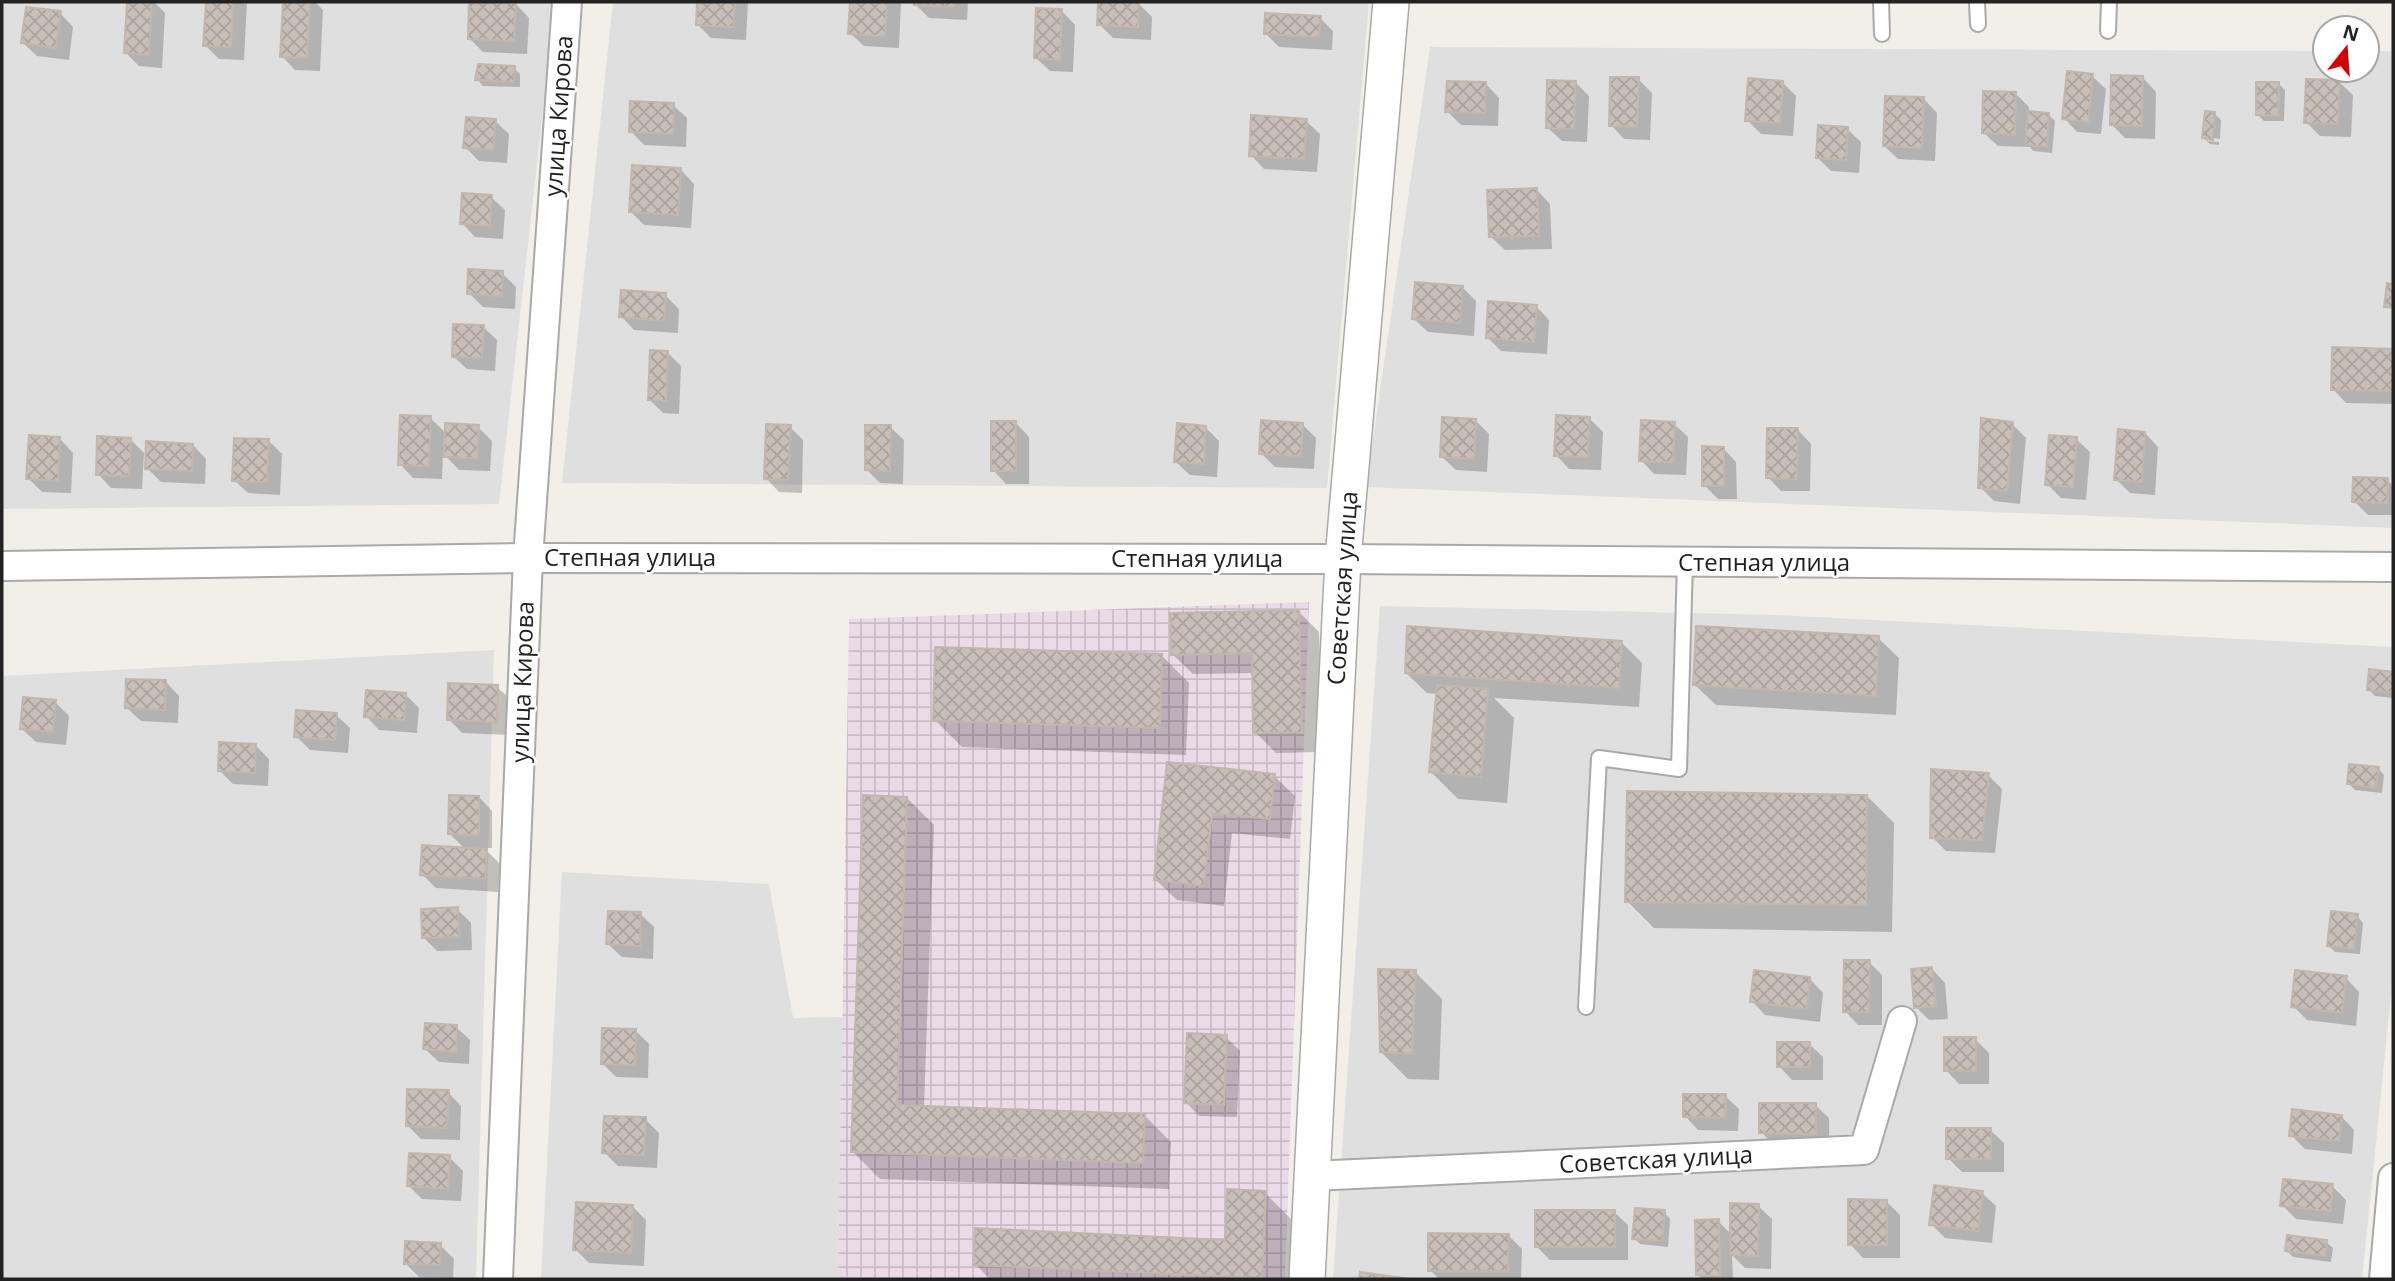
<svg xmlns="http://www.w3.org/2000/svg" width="2395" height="1281" viewBox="0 0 2395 1281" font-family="'Open Sans',sans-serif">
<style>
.residential{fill:#e0dfdf}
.industrial{fill:url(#industrial-grid)}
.shadow{fill:#0003}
.building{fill:url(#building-cross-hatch);stroke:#c4b6ab;stroke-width:2}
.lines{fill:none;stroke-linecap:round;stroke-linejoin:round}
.service-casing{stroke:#a9a9a9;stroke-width:18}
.minor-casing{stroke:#a9a9a9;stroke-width:32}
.tertiary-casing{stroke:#a9a9a9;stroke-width:38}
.service{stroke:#fff;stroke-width:14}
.minor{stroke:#fff;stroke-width:28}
.tertiary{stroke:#fff;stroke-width:35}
.labels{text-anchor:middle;stroke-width:5;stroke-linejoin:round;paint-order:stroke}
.street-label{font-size:24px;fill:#222;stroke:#fff}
</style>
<defs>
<pattern id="industrial-grid" width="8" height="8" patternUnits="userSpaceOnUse" patternTransform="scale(1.75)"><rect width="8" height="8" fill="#ebdbe8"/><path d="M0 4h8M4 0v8" fill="none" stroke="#c9bcc7"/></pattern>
<pattern id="building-cross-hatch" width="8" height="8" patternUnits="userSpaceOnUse" patternTransform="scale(1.75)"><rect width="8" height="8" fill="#c7bfb8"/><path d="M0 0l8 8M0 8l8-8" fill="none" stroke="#aba49e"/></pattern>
</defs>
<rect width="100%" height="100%" fill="#f2efe9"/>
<!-- residential -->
<g class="residential">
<polygon points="2,2 555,2 499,504 2,509"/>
<polygon points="613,2 1369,2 1327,488 562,483"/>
<polygon points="1430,47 2325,51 2325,70 2367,70 2367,51 2393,51 2393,528 1366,487"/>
<polygon points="1380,606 1778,615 2393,647 2393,976 2362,1279 1333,1279"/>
<polygon points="494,650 476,1279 2,1279 2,676"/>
<polygon points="562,872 769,884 793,1018 843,1017 839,1275 929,1279 541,1279"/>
</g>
<!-- industrial -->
<polygon class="industrial" points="1309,602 1285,1279 929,1279 838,1276 849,619"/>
<!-- shadow -->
<g class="shadow">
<polygon points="128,2 154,2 165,13 162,68 139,66 126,53"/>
<polygon points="207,2 247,2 244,60 219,59 205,45"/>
<polygon points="284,2 315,2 323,10 320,71 295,70 282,56"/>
<polygon points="471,2 516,4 529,18 527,54 483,52 469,38"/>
<polygon points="699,2 748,2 746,40 711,38 698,25"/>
<polygon points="851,2 901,2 899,48 864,46 850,33"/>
<polygon points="916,2 968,2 967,20 929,18 916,5"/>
<polygon points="1100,2 1138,3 1152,17 1151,40 1113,38 1099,24"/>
<polygon points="1062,11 1075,25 1073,72 1050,71 1036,58"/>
<polygon points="60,13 73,27 69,60 37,56 23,43"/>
<polygon points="1320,18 1333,31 1332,50 1279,47 1266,34"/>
<polygon points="514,68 520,74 520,87 483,86 477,79"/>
<polygon points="2092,76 2106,89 2101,134 2077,132 2064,118"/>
<polygon points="2143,78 2156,92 2155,139 2125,138 2111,124"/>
<polygon points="1638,79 1652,93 1650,140 1624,139 1611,125"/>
<polygon points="1575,82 1589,96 1587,142 1562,141 1548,128"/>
<polygon points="1782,82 1796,96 1793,136 1761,134 1747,120"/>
<polygon points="2339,82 2353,95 2351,137 2320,136 2306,122"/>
<polygon points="1486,84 1499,98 1498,126 1461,125 1447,111"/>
<polygon points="2279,84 2285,90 2284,121 2264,121 2257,114"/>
<polygon points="2016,94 2029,107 2029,113 2049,115 2055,121 2052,153 2033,151 2030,147 1998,146 1984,133"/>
<polygon points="1924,99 1937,113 1935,161 1898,159 1884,146"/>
<polygon points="673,105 687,118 686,147 644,145 631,131"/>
<polygon points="2215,114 2221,120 2220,139 2208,137 2208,141 2219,142 2219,145 2210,144 2204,138"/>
<polygon points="495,121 509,134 507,163 479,161 465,147"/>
<polygon points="1306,121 1320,134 1317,172 1264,169 1251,155"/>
<polygon points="1847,129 1861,142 1859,173 1831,171 1817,157"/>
<polygon points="681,170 694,184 691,228 644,225 631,212"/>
<polygon points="1537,190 1550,204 1552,249 1505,250 1491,237"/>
<polygon points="491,197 505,210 503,239 475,237 462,223"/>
<polygon points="502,273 516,287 515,309 483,307 469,293"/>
<polygon points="1462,287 1476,301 1474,336 1428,332 1414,319"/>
<polygon points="665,295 679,309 678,333 634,330 621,316"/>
<polygon points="1536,306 1549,320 1547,354 1501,351 1488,338"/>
<polygon points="483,327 497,340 495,371 467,369 453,356"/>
<polygon points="2334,349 2393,350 2393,404 2346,403 2333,389"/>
<polygon points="667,352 681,366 679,414 663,413 650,400"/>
<polygon points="430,418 447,434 478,427 492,441 490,471 459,470 443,453 442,479 413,478 400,464"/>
<polygon points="1589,418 1603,432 1601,470 1569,469 1556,455"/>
<polygon points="1475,420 1489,434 1487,472 1456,470 1442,457"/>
<polygon points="1016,423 1029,437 1029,484 1006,484 993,470"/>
<polygon points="1302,424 1316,438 1314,469 1275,467 1261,453"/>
<polygon points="1674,424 1688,437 1686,475 1654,474 1641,460"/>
<polygon points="2012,424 2026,438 2020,504 1994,501 1980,487"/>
<polygon points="790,427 803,440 802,493 779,492 766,478"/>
<polygon points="890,427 904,440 903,484 880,483 866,469"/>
<polygon points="1205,427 1219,441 1217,477 1190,475 1176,462"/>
<polygon points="1798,430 1811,444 1810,491 1781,491 1768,477"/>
<polygon points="2145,433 2158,447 2155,495 2130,493 2116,479"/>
<polygon points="60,439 73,453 71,493 42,492 28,478"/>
<polygon points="130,439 144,453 142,489 111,488 98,474"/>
<polygon points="2076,439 2090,452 2086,500 2061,498 2047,484"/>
<polygon points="269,441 282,454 280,495 248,493 234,480"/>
<polygon points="193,445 206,459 205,484 161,482 147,468"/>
<polygon points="1723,448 1736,462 1737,499 1718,499 1704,485"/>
<polygon points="2387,480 2393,486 2393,515 2368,515 2354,501"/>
<polygon points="1299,612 1319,632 1322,752 1276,753 1255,732 1254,673 1193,674 1172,654"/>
<polygon points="1878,638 1899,658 1896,715 1716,705 1695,685"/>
<polygon points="1622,643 1642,663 1639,707 1494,698 1514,718 1507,803 1458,799 1431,772 1438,694 1427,693 1406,673"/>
<polygon points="1162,656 1189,683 1186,755 962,747 935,720"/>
<polygon points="2371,671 2393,674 2393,698 2375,696 2369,690"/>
<polygon points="166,682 179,696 178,723 141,721 127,708"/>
<polygon points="497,687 511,700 510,735 462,733 449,719"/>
<polygon points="405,694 419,708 417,733 379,730 366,716"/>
<polygon points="55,702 69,716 66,745 36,742 22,729"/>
<polygon points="336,715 350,728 348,753 310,750 296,736"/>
<polygon points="255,745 269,759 268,786 233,784 219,770"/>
<polygon points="1169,764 1274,776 1295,796 1290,839 1232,833 1224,906 1177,900 1156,880"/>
<polygon points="2378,768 2384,775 2382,793 2355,790 2349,784"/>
<polygon points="1988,775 2002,789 1995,853 1946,851 1932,837"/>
<polygon points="1867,796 1894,823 1892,932 1654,928 1627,901"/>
<polygon points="479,797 492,811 492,848 484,848 500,864 498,892 436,888 422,874 465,849 450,834"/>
<polygon points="907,798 934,825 924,1107 1144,1115 1171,1142 1169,1189 880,1179 853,1152"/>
<polygon points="457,909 471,923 472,950 437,951 423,937"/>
<polygon points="640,914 654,927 653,959 622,957 608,944"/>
<polygon points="2357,916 2363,923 2360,954 2335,952 2329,946"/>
<polygon points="1869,962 1882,975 1882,1025 1858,1025 1845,1011"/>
<polygon points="1932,969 1945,983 1948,1019 1929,1020 1916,1007"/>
<polygon points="1415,972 1442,999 1439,1080 1408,1079 1381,1052"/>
<polygon points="2346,978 2359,992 2356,1026 2307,1020 2293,1006"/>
<polygon points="1810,979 1823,993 1820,1022 1765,1015 1752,1001"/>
<polygon points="456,1027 470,1040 469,1064 439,1062 425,1049"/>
<polygon points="636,1031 649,1044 648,1078 616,1077 603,1064"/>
<polygon points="1226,1037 1240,1051 1237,1117 1199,1116 1186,1102"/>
<polygon points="1975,1039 1989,1053 1989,1084 1959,1084 1946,1070"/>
<polygon points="1809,1044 1823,1057 1823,1080 1792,1080 1779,1066"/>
<polygon points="448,1092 461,1106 460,1140 421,1139 407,1125"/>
<polygon points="1725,1096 1739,1109 1738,1131 1698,1130 1685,1116"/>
<polygon points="1815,1105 1829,1118 1829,1146 1775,1146 1761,1132"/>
<polygon points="2341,1116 2354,1130 2352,1154 2305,1149 2291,1135"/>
<polygon points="645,1119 659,1133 657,1168 618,1166 604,1152"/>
<polygon points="1990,1130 2004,1143 2004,1172 1962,1172 1948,1158"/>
<polygon points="449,1157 463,1171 461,1201 422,1199 408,1185"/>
<polygon points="2332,1186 2346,1200 2343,1224 2296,1219 2282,1205"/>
<polygon points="1265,1193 1292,1220 1290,1279 990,1279 975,1264 1227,1242"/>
<polygon points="1982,1193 1996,1206 1992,1243 1945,1238 1931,1224"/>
<polygon points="1886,1201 1900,1215 1900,1258 1863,1258 1850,1244"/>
<polygon points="632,1206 646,1220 644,1266 589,1263 575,1249"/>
<polygon points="1758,1206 1772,1219 1771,1269 1745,1268 1732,1255 1733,1279 1702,1279 1698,1275 1718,1221 1731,1234"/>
<polygon points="1614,1212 1628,1225 1628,1260 1550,1260 1536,1246"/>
<polygon points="1664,1212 1670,1219 1668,1247 1640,1244 1634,1238"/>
<polygon points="1508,1235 1522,1249 1521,1279 1439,1279 1430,1270"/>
<polygon points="2326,1242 2333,1248 2331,1262 2293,1257 2287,1251"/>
<polygon points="440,1245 454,1259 453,1278 419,1277 405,1263"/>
</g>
<!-- building -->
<g class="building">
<polygon points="127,2 152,2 149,55 124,53"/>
<polygon points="206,2 233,2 231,47 203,46"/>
<polygon points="283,2 310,2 307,58 280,57"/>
<polygon points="469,2 516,3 514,41 468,39"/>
<polygon points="697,2 735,2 733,27 696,25"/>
<polygon points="850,2 887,2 885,36 848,34"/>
<polygon points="914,2 954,2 954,7 914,5"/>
<polygon points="1098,2 1139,2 1138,27 1097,25"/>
<polygon points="26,7 61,11 56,48 21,43"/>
<polygon points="1036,8 1062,9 1060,60 1034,58"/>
<polygon points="1265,13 1321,16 1319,37 1264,34"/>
<polygon points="478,64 515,66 514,82 475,80"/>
<polygon points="2067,71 2093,74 2088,122 2062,119"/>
<polygon points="2111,75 2143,76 2142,126 2110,125"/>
<polygon points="1610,77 1639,77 1637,127 1609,126"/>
<polygon points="1748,78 1783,81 1780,123 1745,121"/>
<polygon points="2306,79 2340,80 2338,124 2304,123"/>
<polygon points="1547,80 1576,81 1574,129 1546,128"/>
<polygon points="1447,81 1486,82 1485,113 1445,112"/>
<polygon points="2256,82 2279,82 2278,116 2256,115"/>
<polygon points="1983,91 2016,92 2015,135 1982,133"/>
<polygon points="1885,96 1924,97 1922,148 1883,146"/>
<polygon points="630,101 674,103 673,134 629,132"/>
<polygon points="2028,111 2049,113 2047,147 2025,145"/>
<polygon points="2205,111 2215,112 2213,140 2202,138"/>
<polygon points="1251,115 1307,119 1304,159 1249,156"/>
<polygon points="466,117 496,119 493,150 463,148"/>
<polygon points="1818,125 1848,127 1846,160 1816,158"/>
<polygon points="632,165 681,168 678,215 629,212"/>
<polygon points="1537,188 1539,236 1489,237 1487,190"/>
<polygon points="462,193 492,195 490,226 460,224"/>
<polygon points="468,269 503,271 502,296 467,294"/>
<polygon points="1415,282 1463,286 1460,323 1412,319"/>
<polygon points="2387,283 2393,284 2393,308 2384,307"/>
<polygon points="621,290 666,293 664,321 619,317"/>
<polygon points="1488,301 1537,305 1534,342 1486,338"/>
<polygon points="453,324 484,325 482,358 452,357"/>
<polygon points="2332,347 2393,349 2393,391 2331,390"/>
<polygon points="650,350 668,351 666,401 648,400"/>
<polygon points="400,415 431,416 429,466 398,465"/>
<polygon points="1556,415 1590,417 1588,457 1554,456"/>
<polygon points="1442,417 1476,419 1474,459 1440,457"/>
<polygon points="1981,418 2013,422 2007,491 1978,488"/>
<polygon points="1261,420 1303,423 1301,456 1259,454"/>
<polygon points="1641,420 1675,422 1673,462 1639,461"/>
<rect x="991" y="421" width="25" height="50"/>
<polygon points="445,423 479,425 477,458 444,457"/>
<polygon points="1177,423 1206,426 1204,464 1174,462"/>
<polygon points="766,424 791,425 788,480 764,479"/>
<polygon points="865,425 891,425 890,471 865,470"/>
<polygon points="1767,428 1798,428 1797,479 1766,478"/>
<polygon points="2118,429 2145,432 2142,482 2114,480"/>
<polygon points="29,435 60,437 58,481 26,479"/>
<polygon points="2049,435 2077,437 2073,487 2045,485"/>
<polygon points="97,436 131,438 129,476 96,475"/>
<polygon points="234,438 269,439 267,482 232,481"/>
<polygon points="146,441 193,444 192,471 145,469"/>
<polygon points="1702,446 1724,447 1724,486 1702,486"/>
<polygon points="2353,477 2388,478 2387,503 2352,502"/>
<polygon points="1299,610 1302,732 1253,733 1252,653 1171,655 1170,613"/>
<polygon points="1407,626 1622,641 1619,688 1405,673"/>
<polygon points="1696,626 1879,636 1876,696 1693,685"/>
<polygon points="935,647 1162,654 1160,728 933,721"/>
<polygon points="2369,669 2393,672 2393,693 2367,690"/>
<polygon points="126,679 166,680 165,710 125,708"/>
<polygon points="448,683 498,685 497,722 447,720"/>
<polygon points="1437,685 1488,689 1481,777 1429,772"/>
<polygon points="366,690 406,693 404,720 364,717"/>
<polygon points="23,697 56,700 53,732 20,729"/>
<polygon points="296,710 337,713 335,740 294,737"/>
<polygon points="219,742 256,744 255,773 218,771"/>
<polygon points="1167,762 1275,774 1270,819 1212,813 1204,886 1154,880"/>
<polygon points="2349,764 2379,767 2376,788 2347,784"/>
<polygon points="1931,769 1989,773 1982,840 1930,838"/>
<polygon points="1627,791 1867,795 1866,905 1625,902"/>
<polygon points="449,795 479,796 479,835 448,834"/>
<polygon points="863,795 907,797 897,1105 1145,1114 1143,1163 851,1152"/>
<polygon points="422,845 487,849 485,879 420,875"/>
<polygon points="458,907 459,937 422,938 421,909"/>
<polygon points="608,911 641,912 640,946 606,944"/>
<polygon points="2331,911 2358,914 2354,949 2327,946"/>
<polygon points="1844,960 1870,960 1869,1012 1843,1012"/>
<polygon points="1932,967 1936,1006 1914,1008 1911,969"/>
<polygon points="1378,969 1416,970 1412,1054 1380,1052"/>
<polygon points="1754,970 1810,977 1807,1009 1750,1002"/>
<polygon points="2295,970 2347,976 2342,1013 2291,1007"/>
<polygon points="425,1023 457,1025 456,1052 423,1049"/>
<polygon points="602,1028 636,1029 635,1065 601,1064"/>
<polygon points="1187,1033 1227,1035 1224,1105 1184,1103"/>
<rect x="1944" y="1037" width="32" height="34"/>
<rect x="1777" y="1042" width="33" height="25"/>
<polygon points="407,1089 449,1090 447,1128 406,1126"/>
<polygon points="1683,1094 1726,1094 1725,1118 1683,1117"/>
<polygon points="1759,1103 1816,1103 1816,1134 1759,1133"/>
<polygon points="2292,1109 2342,1115 2339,1141 2289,1136"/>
<polygon points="604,1116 646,1117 644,1155 602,1153"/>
<rect x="1946" y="1128" width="45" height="31"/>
<polygon points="409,1153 450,1155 448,1189 407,1186"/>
<polygon points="2283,1179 2333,1184 2330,1211 2280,1206"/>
<polygon points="1934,1185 1983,1191 1978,1231 1929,1225"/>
<polygon points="1227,1189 1266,1191 1262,1278 973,1265 975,1228 1225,1240"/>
<polygon points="1848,1199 1887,1200 1887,1245 1848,1245"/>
<polygon points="576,1202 633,1205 631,1253 573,1250"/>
<polygon points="1730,1203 1759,1204 1758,1256 1730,1255"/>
<polygon points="1635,1208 1665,1210 1662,1241 1632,1239"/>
<rect x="1535" y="1210" width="80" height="37"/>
<polygon points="1719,1219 1720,1276 1696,1275 1695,1220"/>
<polygon points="1428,1233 1509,1234 1508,1271 1428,1271"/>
<polygon points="2287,1235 2327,1240 2325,1256 2285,1251"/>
<polygon points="405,1241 441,1243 440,1265 404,1264"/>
<polygon points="1360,1272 1411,1279 1359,1279"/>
</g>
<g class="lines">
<defs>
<g id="service">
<polyline points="1881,2 1882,34"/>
<polyline points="1977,2 1978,24"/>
<polyline points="2108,31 2109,2"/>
<polyline points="1586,1007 1599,758 1679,769 1685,563"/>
</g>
<g id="minor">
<polyline points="2,566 528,558 1343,559 2393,567"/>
<polyline points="1312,1176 1864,1150 1902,1021"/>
<polyline points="498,1279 528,558 567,2"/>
<polyline points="2384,1279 2393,1178"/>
</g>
<polyline id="tertiary" points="1307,1279 1343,559 1391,2"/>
</defs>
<!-- service casing -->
<use href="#service" class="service-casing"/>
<!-- minor casing -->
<use href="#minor" class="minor-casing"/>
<!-- tertiary casing -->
<use href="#tertiary" class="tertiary-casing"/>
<!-- service -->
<use href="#service" class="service"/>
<!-- minor -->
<use href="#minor" class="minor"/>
<!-- tertiary -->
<use href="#tertiary" class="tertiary"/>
</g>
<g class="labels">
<!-- street labels -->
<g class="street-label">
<text transform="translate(559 116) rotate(-86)" y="8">улица Кирова</text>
<text x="630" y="566">Степная улица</text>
<text x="1197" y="567">Степная улица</text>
<text x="1764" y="571">Степная улица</text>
<text transform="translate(1343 588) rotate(-86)" y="8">Советская улица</text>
<text transform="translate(523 682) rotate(-88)" y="8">улица Кирова</text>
<text transform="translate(1656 1160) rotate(-3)" y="8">Советская улица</text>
</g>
</g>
<!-- border -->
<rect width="2395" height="1281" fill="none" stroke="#222222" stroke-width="7"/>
<!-- north arrow -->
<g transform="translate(2346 49) rotate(17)"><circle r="33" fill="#ffffff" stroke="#a7a7a7" stroke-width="2"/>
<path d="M0-5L12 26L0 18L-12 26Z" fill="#d40000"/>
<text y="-10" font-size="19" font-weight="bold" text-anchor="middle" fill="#222222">N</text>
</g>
</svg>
